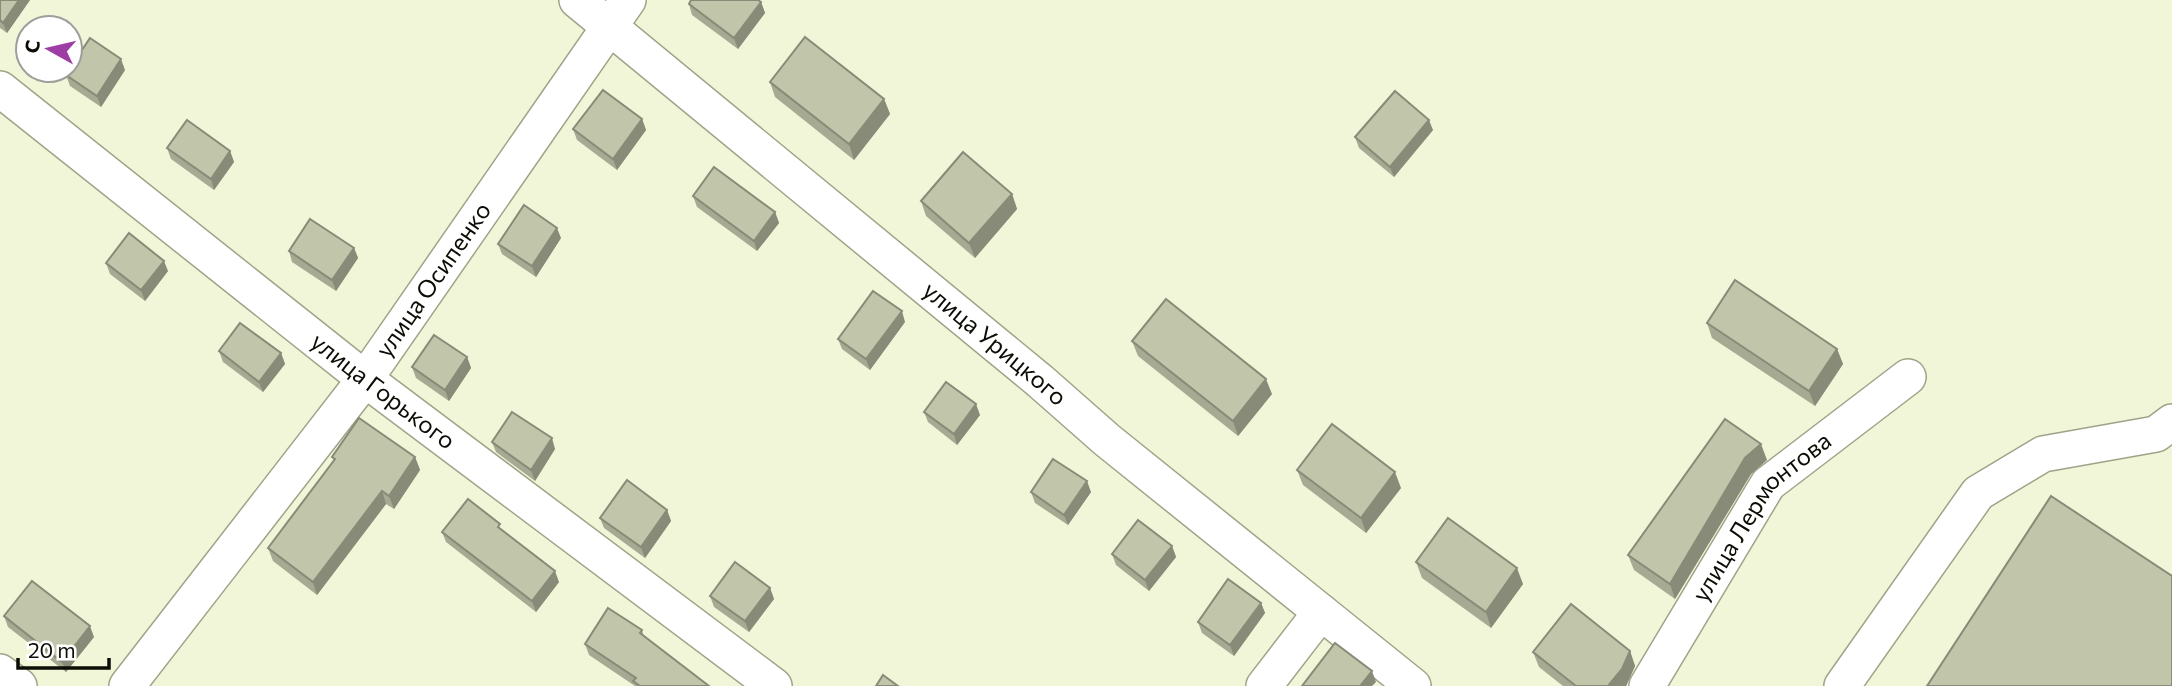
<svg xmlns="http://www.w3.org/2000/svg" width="2172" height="686" viewBox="0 0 2172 686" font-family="Commissioner,sans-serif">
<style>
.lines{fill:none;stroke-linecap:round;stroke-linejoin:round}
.minor-casing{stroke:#9fa388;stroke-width:38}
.minor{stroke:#fff;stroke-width:35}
.wall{fill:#a6aa92}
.shaded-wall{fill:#878b77}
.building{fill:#c1c6aa;stroke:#878b77;stroke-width:2}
.labels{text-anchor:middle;stroke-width:6;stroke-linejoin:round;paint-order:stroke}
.street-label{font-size:24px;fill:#0c0d04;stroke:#fff}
</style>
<rect width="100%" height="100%" fill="#f1f6d9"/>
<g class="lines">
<defs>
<g id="minor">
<path id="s1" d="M577,0L1040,381L1107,440L1413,686"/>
<path id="s2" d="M0,89L365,379L774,686"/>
<polyline points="0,672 19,686"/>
<path id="s3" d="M127,686L365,379L628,0"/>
<polyline points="1264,686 1321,612"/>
<path id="s4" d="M1647,686L1768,484L1908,377"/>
<polyline points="1842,686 1978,493 2043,454 2156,434 2172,422"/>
</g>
</defs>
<!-- minor casing -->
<use href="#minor" class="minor-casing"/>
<!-- minor -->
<use href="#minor" class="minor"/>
</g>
<!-- wall -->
<g class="wall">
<polygon points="0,0 30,0 7,33 0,28"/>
<polygon points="761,2 765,13 738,49 692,15 689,4"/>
<polygon points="125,70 101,107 70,86 66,75"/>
<polygon points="770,82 884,99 890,114 854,160 775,97"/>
<polygon points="642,119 646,130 617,170 577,140 573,129"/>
<polygon points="1433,130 1394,177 1359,148 1355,137"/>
<polygon points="167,148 230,151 234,162 214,190 171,159"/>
<polygon points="1012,194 1017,209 975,258 926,216 921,201"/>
<polygon points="693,196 775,212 779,223 757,251 697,207"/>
<polygon points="561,238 536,277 502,254 498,244"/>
<polygon points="354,248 358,258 336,291 292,262 289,251"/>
<polygon points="106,263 168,271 145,301 110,274"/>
<polygon points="905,322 870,370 842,349 838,339"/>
<polygon points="1707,323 1837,349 1843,364 1815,406 1712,338"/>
<polygon points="1132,341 1272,394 1238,436 1138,356"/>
<polygon points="219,351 281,353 285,364 263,392 223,362"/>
<polygon points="467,357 471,368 449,401 416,378 412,367"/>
<polygon points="924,412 980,415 957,445 928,422"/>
<polygon points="492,442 555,449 535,481 496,452"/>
<polygon points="332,457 415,457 420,470 394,509 386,504 317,595 273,561 268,548 334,461"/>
<polygon points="1767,460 1751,474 1675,599 1634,570 1628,555"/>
<polygon points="1297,470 1401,488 1366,533 1303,485"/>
<polygon points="1031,492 1091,492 1068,525 1035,503"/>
<polygon points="667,510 671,521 645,558 604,528 600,518"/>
<polygon points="503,530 559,582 536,612 446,542 442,532"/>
<polygon points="1172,546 1176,557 1149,591 1116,565 1112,554"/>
<polygon points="1416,562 1523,584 1491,628 1422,578"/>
<polygon points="770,588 774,599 749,632 714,607 710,596"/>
<polygon points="1261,603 1265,613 1234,656 1202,633 1198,622"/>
<polygon points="4,616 94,637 66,672 8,627"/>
<polygon points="642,630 644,637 709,686 635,686 589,655 585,644"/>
<polygon points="1630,651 1635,666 1626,686 1563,686 1539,667 1533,652"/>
</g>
<!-- shaded-wall -->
<g class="shaded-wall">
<polygon points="19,0 30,0 7,33 3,23"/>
<polygon points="761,2 765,13 738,49 734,38"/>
<polygon points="121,59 125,70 101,107 97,96"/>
<polygon points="884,99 890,114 854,160 849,144"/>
<polygon points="642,119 646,130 617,170 613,159"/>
<polygon points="1429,120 1433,130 1394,177 1390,167"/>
<polygon points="230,151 234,162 214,190 211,179"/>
<polygon points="1012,194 1017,209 975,258 969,243"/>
<polygon points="775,212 779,223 757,251 754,241"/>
<polygon points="557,228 561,238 536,277 532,266"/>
<polygon points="354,248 358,258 336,291 332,280"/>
<polygon points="164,261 168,271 145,301 141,290"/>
<polygon points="902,311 905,322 870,370 866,359"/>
<polygon points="1837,349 1843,364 1815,406 1809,391"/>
<polygon points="281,353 285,364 263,392 259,382"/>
<polygon points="467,357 471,368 449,401 445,390"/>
<polygon points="1266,379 1272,394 1238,436 1233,421"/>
<polygon points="976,404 980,415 957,445 954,434"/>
<polygon points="552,438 555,449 535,481 531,470"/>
<polygon points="1761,444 1767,460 1751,474 1675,599 1670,584 1745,458"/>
<polygon points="415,457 420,470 394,509 389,496"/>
<polygon points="1395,472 1401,488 1366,533 1361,518"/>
<polygon points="1087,481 1091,492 1068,525 1064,515"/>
<polygon points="382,491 386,504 317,595 313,582"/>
<polygon points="667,510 671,521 645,558 641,547"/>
<polygon points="1172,546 1176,557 1149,591 1145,580"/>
<polygon points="1517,568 1523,584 1491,628 1486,612"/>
<polygon points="555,571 559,582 536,612 532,601"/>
<polygon points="770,588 774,599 749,632 745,621"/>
<polygon points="1261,603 1265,613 1234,656 1230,645"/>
<polygon points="90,626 94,637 66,672 62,662"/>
<polygon points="1630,651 1635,666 1627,684 1626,686 1608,686"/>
<polygon points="1372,671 1376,682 1372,686 1360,686"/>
</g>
<!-- building -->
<g class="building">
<polygon points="0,0 19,0 3,23 0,20"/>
<polygon points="691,0 758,0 761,2 734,38 689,4"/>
<polygon points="805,37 884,99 849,144 770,82"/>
<polygon points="90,38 121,59 97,96 66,75 70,70 70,68"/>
<polygon points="603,90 642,119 613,159 573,129"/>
<polygon points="1395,91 1429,120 1390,167 1355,137"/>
<polygon points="187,120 230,151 211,179 167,148"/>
<polygon points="963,152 1012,194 969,243 921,201"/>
<polygon points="714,167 775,212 754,241 693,196"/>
<polygon points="524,205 557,228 532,266 498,244"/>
<polygon points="310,219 354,248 332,280 289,251"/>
<polygon points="129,233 164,261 141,290 106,263"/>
<polygon points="1735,280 1837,349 1809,391 1707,323"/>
<polygon points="873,291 902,311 866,359 838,339"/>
<polygon points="1166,299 1266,379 1233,421 1132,341"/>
<polygon points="240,323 281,353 259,382 219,351"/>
<polygon points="434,335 467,357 445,390 412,367"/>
<polygon points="946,382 976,404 954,434 924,412"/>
<polygon points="512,412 552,438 531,470 492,442"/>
<polygon points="359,418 415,457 389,496 382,491 313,582 268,548 335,459 332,457"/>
<polygon points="1725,419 1761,444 1745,458 1670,584 1628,555"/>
<polygon points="1332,424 1395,472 1361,518 1297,470"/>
<polygon points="1053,459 1087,481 1064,515 1031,492"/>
<polygon points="627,480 667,510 641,547 600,518"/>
<polygon points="2051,496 2172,576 2172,686 1927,686"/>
<polygon points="468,499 500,524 498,527 555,571 532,601 442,532"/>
<polygon points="1448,518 1517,568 1486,612 1416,562"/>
<polygon points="1138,520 1172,546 1145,580 1112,554"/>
<polygon points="735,562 770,588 745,621 710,596"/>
<polygon points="1228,579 1261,603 1230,645 1198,622"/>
<polygon points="32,581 90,626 62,662 4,616"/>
<polygon points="1571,604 1630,651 1622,669 1608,686 1576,686 1533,652"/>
<polygon points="608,608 642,630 640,633 709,686 640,686 633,681 636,678 585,644"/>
<polygon points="1335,643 1372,671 1360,686 1302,686"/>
<polygon points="883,675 898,686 876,686"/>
</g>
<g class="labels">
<!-- street labels -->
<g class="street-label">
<text dy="8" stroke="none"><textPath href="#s3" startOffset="509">улица Осипенко</textPath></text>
<text dy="8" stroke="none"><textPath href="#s1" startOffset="541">улица Урицкого</textPath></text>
<text dy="8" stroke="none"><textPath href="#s2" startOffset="488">улица Горького</textPath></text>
<text dy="8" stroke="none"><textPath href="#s4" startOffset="206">улица Лермонтова</textPath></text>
</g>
</g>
<!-- north arrow -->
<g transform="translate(49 49) rotate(278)"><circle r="33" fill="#ffffff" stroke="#9e9e9b" stroke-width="2"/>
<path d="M0-5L12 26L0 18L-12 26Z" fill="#9e3ea5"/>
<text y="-10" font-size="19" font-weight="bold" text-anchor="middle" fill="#0c0d04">С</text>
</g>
<!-- scale -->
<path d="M18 658v10h91v-10" fill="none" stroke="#0c0d04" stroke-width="3.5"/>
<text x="28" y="658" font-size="21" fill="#0c0d04" stroke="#ffffff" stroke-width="5" paint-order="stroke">20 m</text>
</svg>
